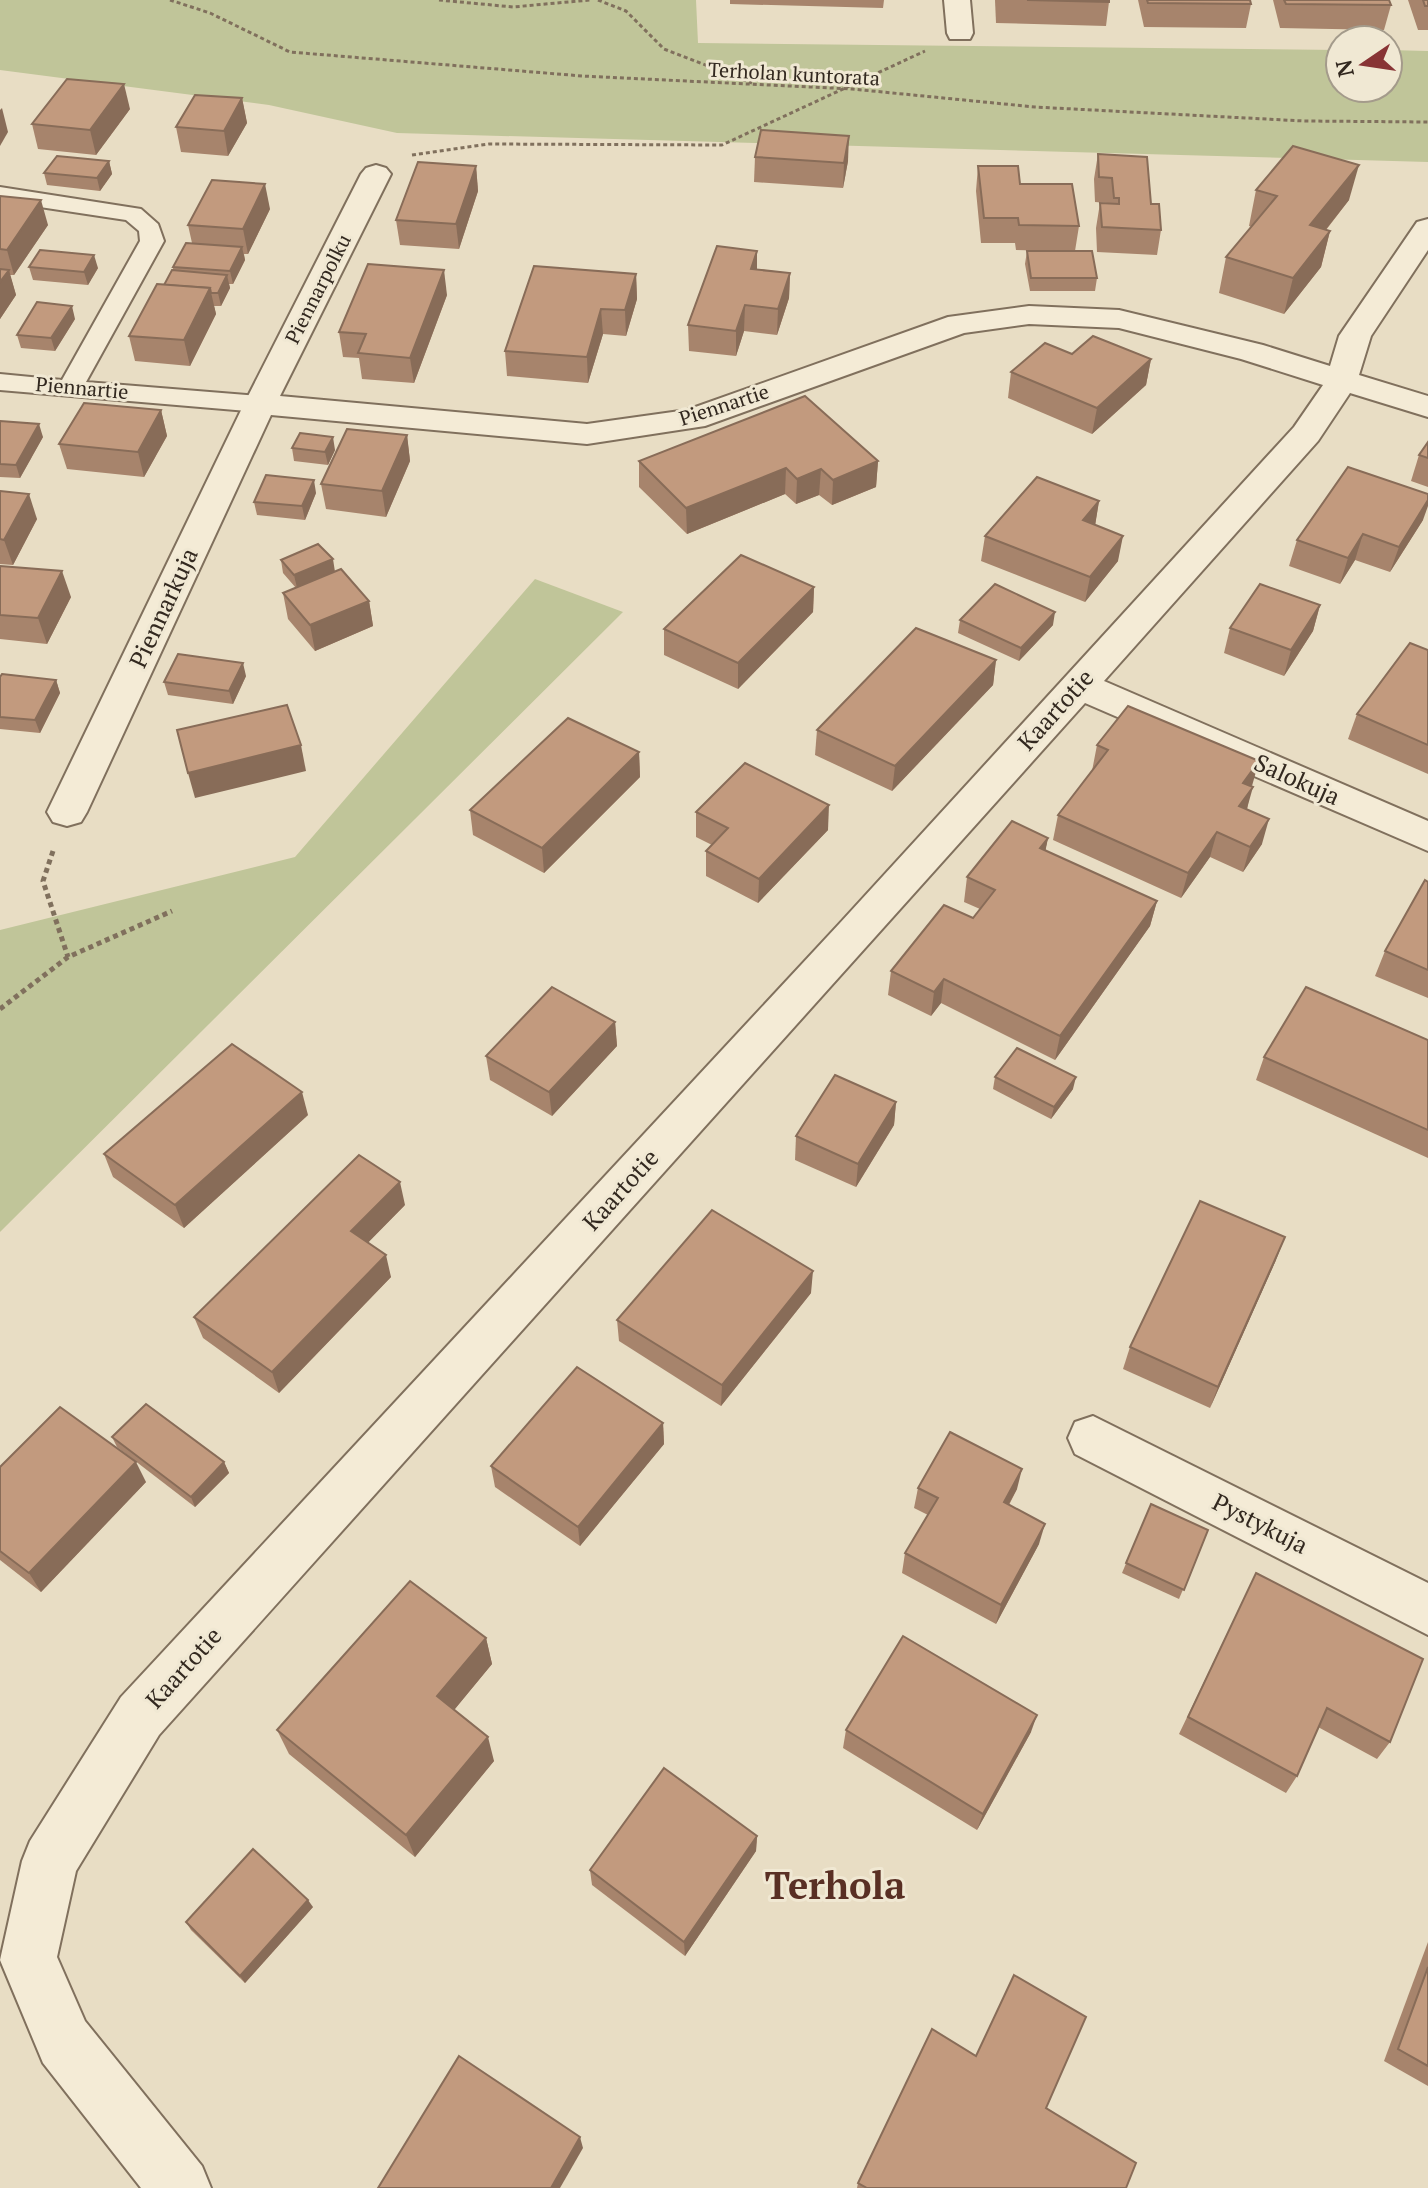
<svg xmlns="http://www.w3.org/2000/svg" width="1428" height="2188" viewBox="0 0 1428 2188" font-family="'PT Serif',serif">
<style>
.green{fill:#c0c599}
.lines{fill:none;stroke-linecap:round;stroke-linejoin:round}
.service-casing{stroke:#80705d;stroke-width:4}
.minor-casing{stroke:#80705d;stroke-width:4}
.path-far1{stroke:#80705d;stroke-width:3;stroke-dasharray:4 3;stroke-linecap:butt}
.path{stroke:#80705d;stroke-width:5;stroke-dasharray:5 4;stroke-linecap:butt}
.service{fill:#f4ebd6;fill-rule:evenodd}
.minor{fill:#f4ebd6;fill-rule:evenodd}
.wall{fill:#a7846c}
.shaded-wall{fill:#886c58}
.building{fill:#c29a7e;stroke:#886c58;stroke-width:2}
.labels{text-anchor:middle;stroke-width:6;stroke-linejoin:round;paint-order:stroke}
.far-street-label{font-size:20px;fill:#32281f;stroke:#f0e8d3}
.street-label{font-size:24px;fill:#32281f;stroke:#f0e8d3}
.near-district-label{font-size:38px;font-weight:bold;fill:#592f24;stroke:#f0e8d3}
</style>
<rect width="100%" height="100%" fill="#e8ddc4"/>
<!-- green -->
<g class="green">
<polygon points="0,0 696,0 698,43 1340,50 1340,88 1388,88 1388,50 1428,51 1428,162 397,133 269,105 0,70"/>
<polygon points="535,579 623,612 0,1232 0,930 295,857"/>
</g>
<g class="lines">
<defs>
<polygon id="service" points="0,187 141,209 158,224 164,241 86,382 260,396 273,404 269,409 260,412 0,390 0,374 62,380 140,241 139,231 126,220 0,201"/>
<g id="minor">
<polygon points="944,0 970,0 973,33 970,39 950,39 947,33"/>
<polygon points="376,165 386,168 391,174 280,396 587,424 687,410 948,317 1029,306 1119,310 1263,345 1330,366 1339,336 1417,222 1428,219 1428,250 1371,336 1359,375 1428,396 1428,417 1350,393 1318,441 1104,681 1428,821 1428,851 1085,703 159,1735 76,1871 57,1957 85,2021 202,2166 211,2188 141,2188 43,2063 0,1960 22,1861 30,1841 121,1697 840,923 1294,427 1323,385 1241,359 1119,328 1029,324 964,333 705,426 587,444 271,415 87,812 81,822 67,826 53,822 47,812 244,404 361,174 366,168"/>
<polygon points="1093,1416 1428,1583 1428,1635 1075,1454 1068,1438 1075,1422"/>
</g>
</defs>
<!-- service casing -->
<use href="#service" class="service-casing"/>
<!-- minor casing -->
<use href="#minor" class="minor-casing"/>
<!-- path-far1 -->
<g class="path-far1">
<polyline points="170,0 210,13 290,52 582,76 852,89 1035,107 1304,121 1428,122"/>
<polyline points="439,0 513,7 590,0"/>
<polyline points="598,0 626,11 664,49 752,83"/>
<polyline points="412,155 489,144 722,145 925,51"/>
</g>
<!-- path -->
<g class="path">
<polyline points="53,851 43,881 68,957"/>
<polyline points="0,1009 68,957 172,911"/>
</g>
<!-- service -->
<use href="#service" class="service"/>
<!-- minor -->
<use href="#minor" class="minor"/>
</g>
<!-- wall -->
<g class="wall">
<polygon points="730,0 884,0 883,8 730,4"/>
<polygon points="995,0 1109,0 1109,2 1106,26 996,23"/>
<polygon points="1138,0 1250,0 1251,4 1246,28 1144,27"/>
<polygon points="1273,0 1389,0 1391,5 1384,30 1280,28"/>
<polygon points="1408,0 1428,0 1428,30 1418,30"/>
<polygon points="242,98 247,123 228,156 181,152 176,127"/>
<polygon points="130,109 96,155 38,149 32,124"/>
<polygon points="1098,154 1151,204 1161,230 1157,255 1097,252 1096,228 1100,203 1108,204 1108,203 1095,202 1094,179"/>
<polygon points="755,157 848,161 843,188 754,182"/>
<polygon points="109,161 112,174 100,191 47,185 44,173"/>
<polygon points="476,166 478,191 459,249 400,245 396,220"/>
<polygon points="978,166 1020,184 1079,226 1075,251 1097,278 1095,291 1030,291 1025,264 1027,251 1054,251 1016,250 1015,243 981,243 976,191"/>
<polygon points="1256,190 1349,200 1326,230 1330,231 1321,267 1284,314 1219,293 1226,257 1252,227 1249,226"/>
<polygon points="0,196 48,225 14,275 10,275 16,295 0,319"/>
<polygon points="270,209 248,254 244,254 245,260 233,284 229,284 230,288 221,306 214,306 216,314 190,366 135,361 129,336 173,271 173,267 192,243 188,225"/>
<polygon points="29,267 98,268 88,285 33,280"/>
<polygon points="757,269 790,273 789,298 777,335 744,331 736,356 689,351 688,325"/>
<polygon points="636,274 637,299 626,336 603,334 588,383 507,376 505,351"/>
<polygon points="447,295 414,383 362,379 359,358 343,357 339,332"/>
<polygon points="75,319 55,351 21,348 17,335"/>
<polygon points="1072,354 1151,359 1146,385 1092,434 1008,398 1011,372"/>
<polygon points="161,410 167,436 144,477 67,469 59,444"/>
<polygon points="0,421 43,437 20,478 0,477"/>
<polygon points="407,435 410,461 386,517 326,509 321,484"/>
<polygon points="1428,442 1428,487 1411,481 1419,455"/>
<polygon points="292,448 335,450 328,465 294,461"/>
<polygon points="639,461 878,461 876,487 832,505 819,495 796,504 785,494 687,534 639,487"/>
<polygon points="0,491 37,519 13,565 0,564"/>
<polygon points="316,493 305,520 257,515 254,502"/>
<polygon points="1099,501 1095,525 1118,561 1085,602 981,561 985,536"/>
<polygon points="1423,520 1390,572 1355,560 1340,584 1289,566 1297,540"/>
<polygon points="281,560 335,572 369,601 373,626 315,651 288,619 283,593 296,588 283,573"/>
<polygon points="0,566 71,597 47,644 0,639"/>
<polygon points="814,587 813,612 738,689 664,655 664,629"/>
<polygon points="1320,605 1313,631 1284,676 1224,653 1230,628"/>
<polygon points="960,620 1053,625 1019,661 958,633"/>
<polygon points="1428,650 1428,774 1348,739 1357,714"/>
<polygon points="996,660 993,685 892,791 815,755 817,730"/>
<polygon points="246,676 233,704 168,695 164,682"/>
<polygon points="0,677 56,680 60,693 40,733 0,729"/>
<polygon points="1097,745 1251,786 1247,810 1262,844 1243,872 1210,857 1181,898 1053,840 1058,815 1092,771"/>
<polygon points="639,752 640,777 544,873 473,835 470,810"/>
<polygon points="696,812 828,830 758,903 706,876 706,851 712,845 696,837"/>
<polygon points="1048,838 1045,851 1157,901 1150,926 1055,1060 941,1003 931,1016 888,995 891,971 973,918 980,909 964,902 967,877"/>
<polygon points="1428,882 1428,998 1375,976 1385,951"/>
<polygon points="615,1022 617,1046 552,1116 490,1080 486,1056"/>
<polygon points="1428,1040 1428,1158 1256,1080 1264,1057"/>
<polygon points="995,1077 1073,1089 1051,1119 993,1089"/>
<polygon points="896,1102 894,1125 856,1187 795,1160 796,1136"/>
<polygon points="308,1115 184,1228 113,1177 104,1154"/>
<polygon points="405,1205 368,1242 391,1277 279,1393 203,1338 194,1317"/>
<polygon points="1276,1260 1210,1408 1123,1369 1130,1347"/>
<polygon points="811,1293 721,1406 619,1341 617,1320"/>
<polygon points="663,1423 664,1444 580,1546 495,1487 491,1466"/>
<polygon points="112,1437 224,1462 229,1473 195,1507 117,1447"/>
<polygon points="0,1467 146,1482 41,1592 0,1560"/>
<polygon points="918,1488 1017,1489 1009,1505 1039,1544 996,1624 902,1573 905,1553 928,1515 914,1508"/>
<polygon points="1151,1504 1208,1530 1179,1599 1122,1573"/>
<polygon points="1256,1573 1390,1742 1377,1759 1318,1727 1297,1776 1286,1793 1179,1734"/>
<polygon points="486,1638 492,1664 454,1710 494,1761 415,1857 289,1754 277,1730"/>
<polygon points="846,1730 1031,1732 977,1830 843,1748"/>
<polygon points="757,1836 756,1851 685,1956 592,1885 590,1870"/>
<polygon points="313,1907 245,1983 191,1930 186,1922"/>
<polygon points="1428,1942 1428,2086 1384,2061"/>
<polygon points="1046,2108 1126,2188 857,2188 858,2183"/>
</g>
<!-- shaded-wall -->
<g class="shaded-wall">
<polygon points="124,84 130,109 96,155 90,130"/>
<polygon points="242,98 247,123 228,156 224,131"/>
<polygon points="2,108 8,132 0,146 0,110"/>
<polygon points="849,136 848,161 843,188 844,163"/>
<polygon points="109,161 112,174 100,191 97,178"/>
<polygon points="1359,165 1349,200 1301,261 1310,225"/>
<polygon points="476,166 478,191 459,249 456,224"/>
<polygon points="265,184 270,209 248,254 243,229"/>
<polygon points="41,200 48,225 14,275 7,250"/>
<polygon points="1330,231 1321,267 1284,314 1293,278"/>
<polygon points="242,247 245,260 233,284 230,271"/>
<polygon points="757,251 757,276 751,269"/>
<polygon points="94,255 98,268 88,285 84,272"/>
<polygon points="9,270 16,295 0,319 0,282"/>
<polygon points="444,270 447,295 414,383 410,358"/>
<polygon points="790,273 789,298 777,335 778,309"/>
<polygon points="636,274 637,299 626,336 625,310"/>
<polygon points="227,275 230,288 221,306 218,293"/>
<polygon points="210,288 216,314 190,366 184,340"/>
<polygon points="745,305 744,331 736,356 736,331"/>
<polygon points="72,306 75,319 55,351 51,338"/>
<polygon points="601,309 603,334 588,383 587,357"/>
<polygon points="1151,359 1146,385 1092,434 1097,408"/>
<polygon points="161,410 167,436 144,477 138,452"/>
<polygon points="39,424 43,437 20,478 16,465"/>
<polygon points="407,435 410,461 386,517 382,491"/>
<polygon points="333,437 335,450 328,465 325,452"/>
<polygon points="878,461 876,487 832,505 833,480"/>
<polygon points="786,468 785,494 687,534 686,508"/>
<polygon points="821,469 819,495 796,504 797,479"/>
<polygon points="314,480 316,493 305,520 302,506"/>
<polygon points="29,494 37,519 13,565 4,540"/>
<polygon points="1428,500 1428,506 1423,520 1390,572 1399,547"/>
<polygon points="1099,501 1095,526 1083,520"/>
<polygon points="1363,534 1355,560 1340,584 1348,558"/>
<polygon points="1123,536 1118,561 1085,602 1090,577"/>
<polygon points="333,559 335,572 297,588 294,575"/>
<polygon points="62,571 71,597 47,644 38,618"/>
<polygon points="814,587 813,612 738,689 738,663"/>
<polygon points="369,601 373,626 315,651 310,625"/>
<polygon points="1320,605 1313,631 1284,676 1291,650"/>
<polygon points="1055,612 1053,625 1019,661 1021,648"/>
<polygon points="996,660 993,685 892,791 895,766"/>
<polygon points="243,663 246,676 233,704 229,691"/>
<polygon points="56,680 60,693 40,733 35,720"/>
<polygon points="301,745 306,771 195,798 188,773"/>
<polygon points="639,752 640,777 544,873 542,848"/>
<polygon points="1259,761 1252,786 1243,783"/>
<polygon points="1253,787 1246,812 1239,806"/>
<polygon points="829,805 828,830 758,903 759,879"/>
<polygon points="1269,819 1262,844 1243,872 1250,847"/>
<polygon points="1217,832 1210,857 1181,898 1188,873"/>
<polygon points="1048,838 1043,863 1040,848"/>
<polygon points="1157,901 1150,926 1055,1060 1060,1036"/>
<polygon points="944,979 941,1003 931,1016 934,992"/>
<polygon points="615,1022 617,1046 552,1116 549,1092"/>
<polygon points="1076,1077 1073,1089 1051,1119 1054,1107"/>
<polygon points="302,1092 308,1115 184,1228 175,1205"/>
<polygon points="896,1102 894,1125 856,1187 858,1164"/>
<polygon points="400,1182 405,1205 357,1254 351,1231"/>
<polygon points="1285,1237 1276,1260 1210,1408 1218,1387"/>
<polygon points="386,1255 391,1277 279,1393 272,1372"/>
<polygon points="813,1271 811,1293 721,1406 722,1385"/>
<polygon points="663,1423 664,1444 580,1546 578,1527"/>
<polygon points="136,1462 146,1482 41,1592 29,1573"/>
<polygon points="224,1462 229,1473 195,1507 191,1497"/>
<polygon points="1022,1469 1017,1489 999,1522 1004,1502"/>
<polygon points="1045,1524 1039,1544 996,1624 1001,1605"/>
<polygon points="486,1638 492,1664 445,1721 437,1696"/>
<polygon points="1037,1715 1031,1732 977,1830 983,1814"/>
<polygon points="488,1737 494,1761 415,1857 406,1835"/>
<polygon points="757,1836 756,1851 685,1956 684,1942"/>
<polygon points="308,1900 313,1907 245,1983 240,1976"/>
<polygon points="580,2137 583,2148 560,2188 551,2188"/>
</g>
<!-- building -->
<g class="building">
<polygon points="1027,0 1109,0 1109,2"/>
<polygon points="1147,0 1250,0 1251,4 1148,3"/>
<polygon points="1284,0 1389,0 1391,5 1286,4"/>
<polygon points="1423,0 1428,0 1428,6 1425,6"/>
<polygon points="67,79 124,84 90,130 32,124"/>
<polygon points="195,95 242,98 224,131 176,127"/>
<polygon points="761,130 849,136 844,163 755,157"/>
<polygon points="1293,146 1359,165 1310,225 1330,231 1293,278 1226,257 1277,196 1256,190"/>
<polygon points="1098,154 1147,157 1151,204 1159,204 1161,230 1102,227 1100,203 1119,204 1119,198 1114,198 1112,178 1099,177"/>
<polygon points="57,156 109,161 97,178 44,173"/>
<polygon points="418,162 476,166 456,224 396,220"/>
<polygon points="978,166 1018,166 1020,184 1072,184 1079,226 1019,225 1018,218 984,218"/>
<polygon points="212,180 265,184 243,229 188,225"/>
<polygon points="0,196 41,200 7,250 0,249"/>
<polygon points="186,243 242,247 230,271 173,267"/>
<polygon points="717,246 757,251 751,269 790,273 778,309 745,305 736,331 688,325"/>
<polygon points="40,250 94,255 84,272 29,267"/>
<polygon points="1027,251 1092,251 1097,278 1031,278"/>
<polygon points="368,264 444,270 410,358 358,353 366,334 339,332"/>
<polygon points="534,266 636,274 625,310 601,309 587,357 505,351"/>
<polygon points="0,269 9,270 0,282"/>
<polygon points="172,270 227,275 218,293 211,293 210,288 164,285"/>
<polygon points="157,284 210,288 184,340 129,336"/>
<polygon points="37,302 72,306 51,338 17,335"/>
<polygon points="1093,336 1151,359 1097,408 1011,372 1045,343 1072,354"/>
<polygon points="805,396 878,461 833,480 821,469 797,479 786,468 686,508 639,461"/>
<polygon points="84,403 161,410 138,452 59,444"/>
<polygon points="0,421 39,424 16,465 0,464"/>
<polygon points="347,429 407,435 382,491 321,484"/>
<polygon points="300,433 333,437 325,452 292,448"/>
<polygon points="1428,442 1428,458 1419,455"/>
<polygon points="1348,467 1428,494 1428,500 1399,547 1363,534 1348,558 1297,540"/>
<polygon points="266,475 314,480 302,506 254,502"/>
<polygon points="1037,477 1099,501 1083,520 1123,536 1090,577 985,536"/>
<polygon points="0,491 29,494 4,540 0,539"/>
<polygon points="318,544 333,559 294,575 281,560"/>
<polygon points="741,555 814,587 738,663 664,629"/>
<polygon points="0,566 62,571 38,618 0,615"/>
<polygon points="341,569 369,601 310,625 283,593"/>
<polygon points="995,584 1055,612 1021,648 960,620"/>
<polygon points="1260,584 1320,605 1291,650 1230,628"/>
<polygon points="916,628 996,660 895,766 817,730"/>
<polygon points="1410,643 1428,650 1428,745 1357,714"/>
<polygon points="178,654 243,663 229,691 164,682"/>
<polygon points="2,674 56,680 35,720 0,717 0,677"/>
<polygon points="287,705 301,745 188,773 177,730"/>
<polygon points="1128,706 1259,761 1243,783 1253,787 1239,806 1269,819 1250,847 1217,832 1188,873 1058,815 1108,750 1097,745"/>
<polygon points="568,718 639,752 542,848 470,810"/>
<polygon points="745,763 829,805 759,879 706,851 728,828 696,812"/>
<polygon points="1012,821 1048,838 1040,848 1157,901 1060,1036 944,979 934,992 891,971 944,905 973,918 995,890 967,877"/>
<polygon points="1425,880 1428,882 1428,970 1385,951"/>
<polygon points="552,987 615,1022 549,1092 486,1056"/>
<polygon points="1306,987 1428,1040 1428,1130 1264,1057"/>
<polygon points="232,1044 302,1092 175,1205 104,1154"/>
<polygon points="1017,1048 1076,1077 1054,1107 995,1077"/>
<polygon points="835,1075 896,1102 858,1164 796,1136"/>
<polygon points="359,1155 400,1182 351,1231 386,1255 272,1372 194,1317"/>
<polygon points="1200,1201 1285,1237 1218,1387 1130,1347"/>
<polygon points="712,1210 813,1271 722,1385 617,1320"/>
<polygon points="577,1367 663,1423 578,1527 491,1466"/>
<polygon points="146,1404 224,1462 191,1497 112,1437"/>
<polygon points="60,1407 136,1462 29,1573 0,1551 0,1467"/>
<polygon points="950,1432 1022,1469 1004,1502 1045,1524 1001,1605 905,1553 938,1498 918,1488"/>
<polygon points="1151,1504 1208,1530 1184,1590 1126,1563"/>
<polygon points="1256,1573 1423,1659 1390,1742 1327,1708 1297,1776 1188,1717"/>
<polygon points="410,1581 486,1638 437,1696 488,1737 406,1835 277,1730"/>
<polygon points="903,1636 1037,1715 983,1814 846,1730"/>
<polygon points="664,1768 757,1836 684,1942 590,1870"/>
<polygon points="253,1849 308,1900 240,1976 186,1922"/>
<polygon points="1428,1967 1428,2066 1398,2049"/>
<polygon points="1014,1975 1086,2017 1046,2108 1136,2163 1126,2188 867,2188 858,2183 932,2029 976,2056"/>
<polygon points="459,2056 580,2137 551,2188 378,2188"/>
</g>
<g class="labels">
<!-- far-street labels -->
<g class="far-street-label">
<text transform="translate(794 74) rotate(3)" y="7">Terholan kuntorata</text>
<text transform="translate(318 289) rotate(-63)" y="7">Piennarpolku</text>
<text transform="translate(82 388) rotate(5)" y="7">Piennartie</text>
<text transform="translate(724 405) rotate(-18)" y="7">Piennartie</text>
</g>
<!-- street labels -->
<g class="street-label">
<text transform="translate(164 608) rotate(-65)" y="8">Piennarkuja</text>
<text transform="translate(1056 710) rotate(-48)" y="8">Kaartotie</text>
<text transform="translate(1297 780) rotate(24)" y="8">Salokuja</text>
<text transform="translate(621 1190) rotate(-48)" y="8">Kaartotie</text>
<text transform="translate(1260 1524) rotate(27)" y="8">Pystykuja</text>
<text transform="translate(184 1668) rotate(-48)" y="8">Kaartotie</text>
</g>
<!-- near-district labels -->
<g class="near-district-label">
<text x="835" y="1899">Terhola</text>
</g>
</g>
<!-- north arrow -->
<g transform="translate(1364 64) rotate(257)"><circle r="38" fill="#f0e8d3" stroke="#a49b8b" stroke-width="2"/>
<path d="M0-6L14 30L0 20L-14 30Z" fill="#883435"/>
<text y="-12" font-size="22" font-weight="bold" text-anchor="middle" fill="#32281f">N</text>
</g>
</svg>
